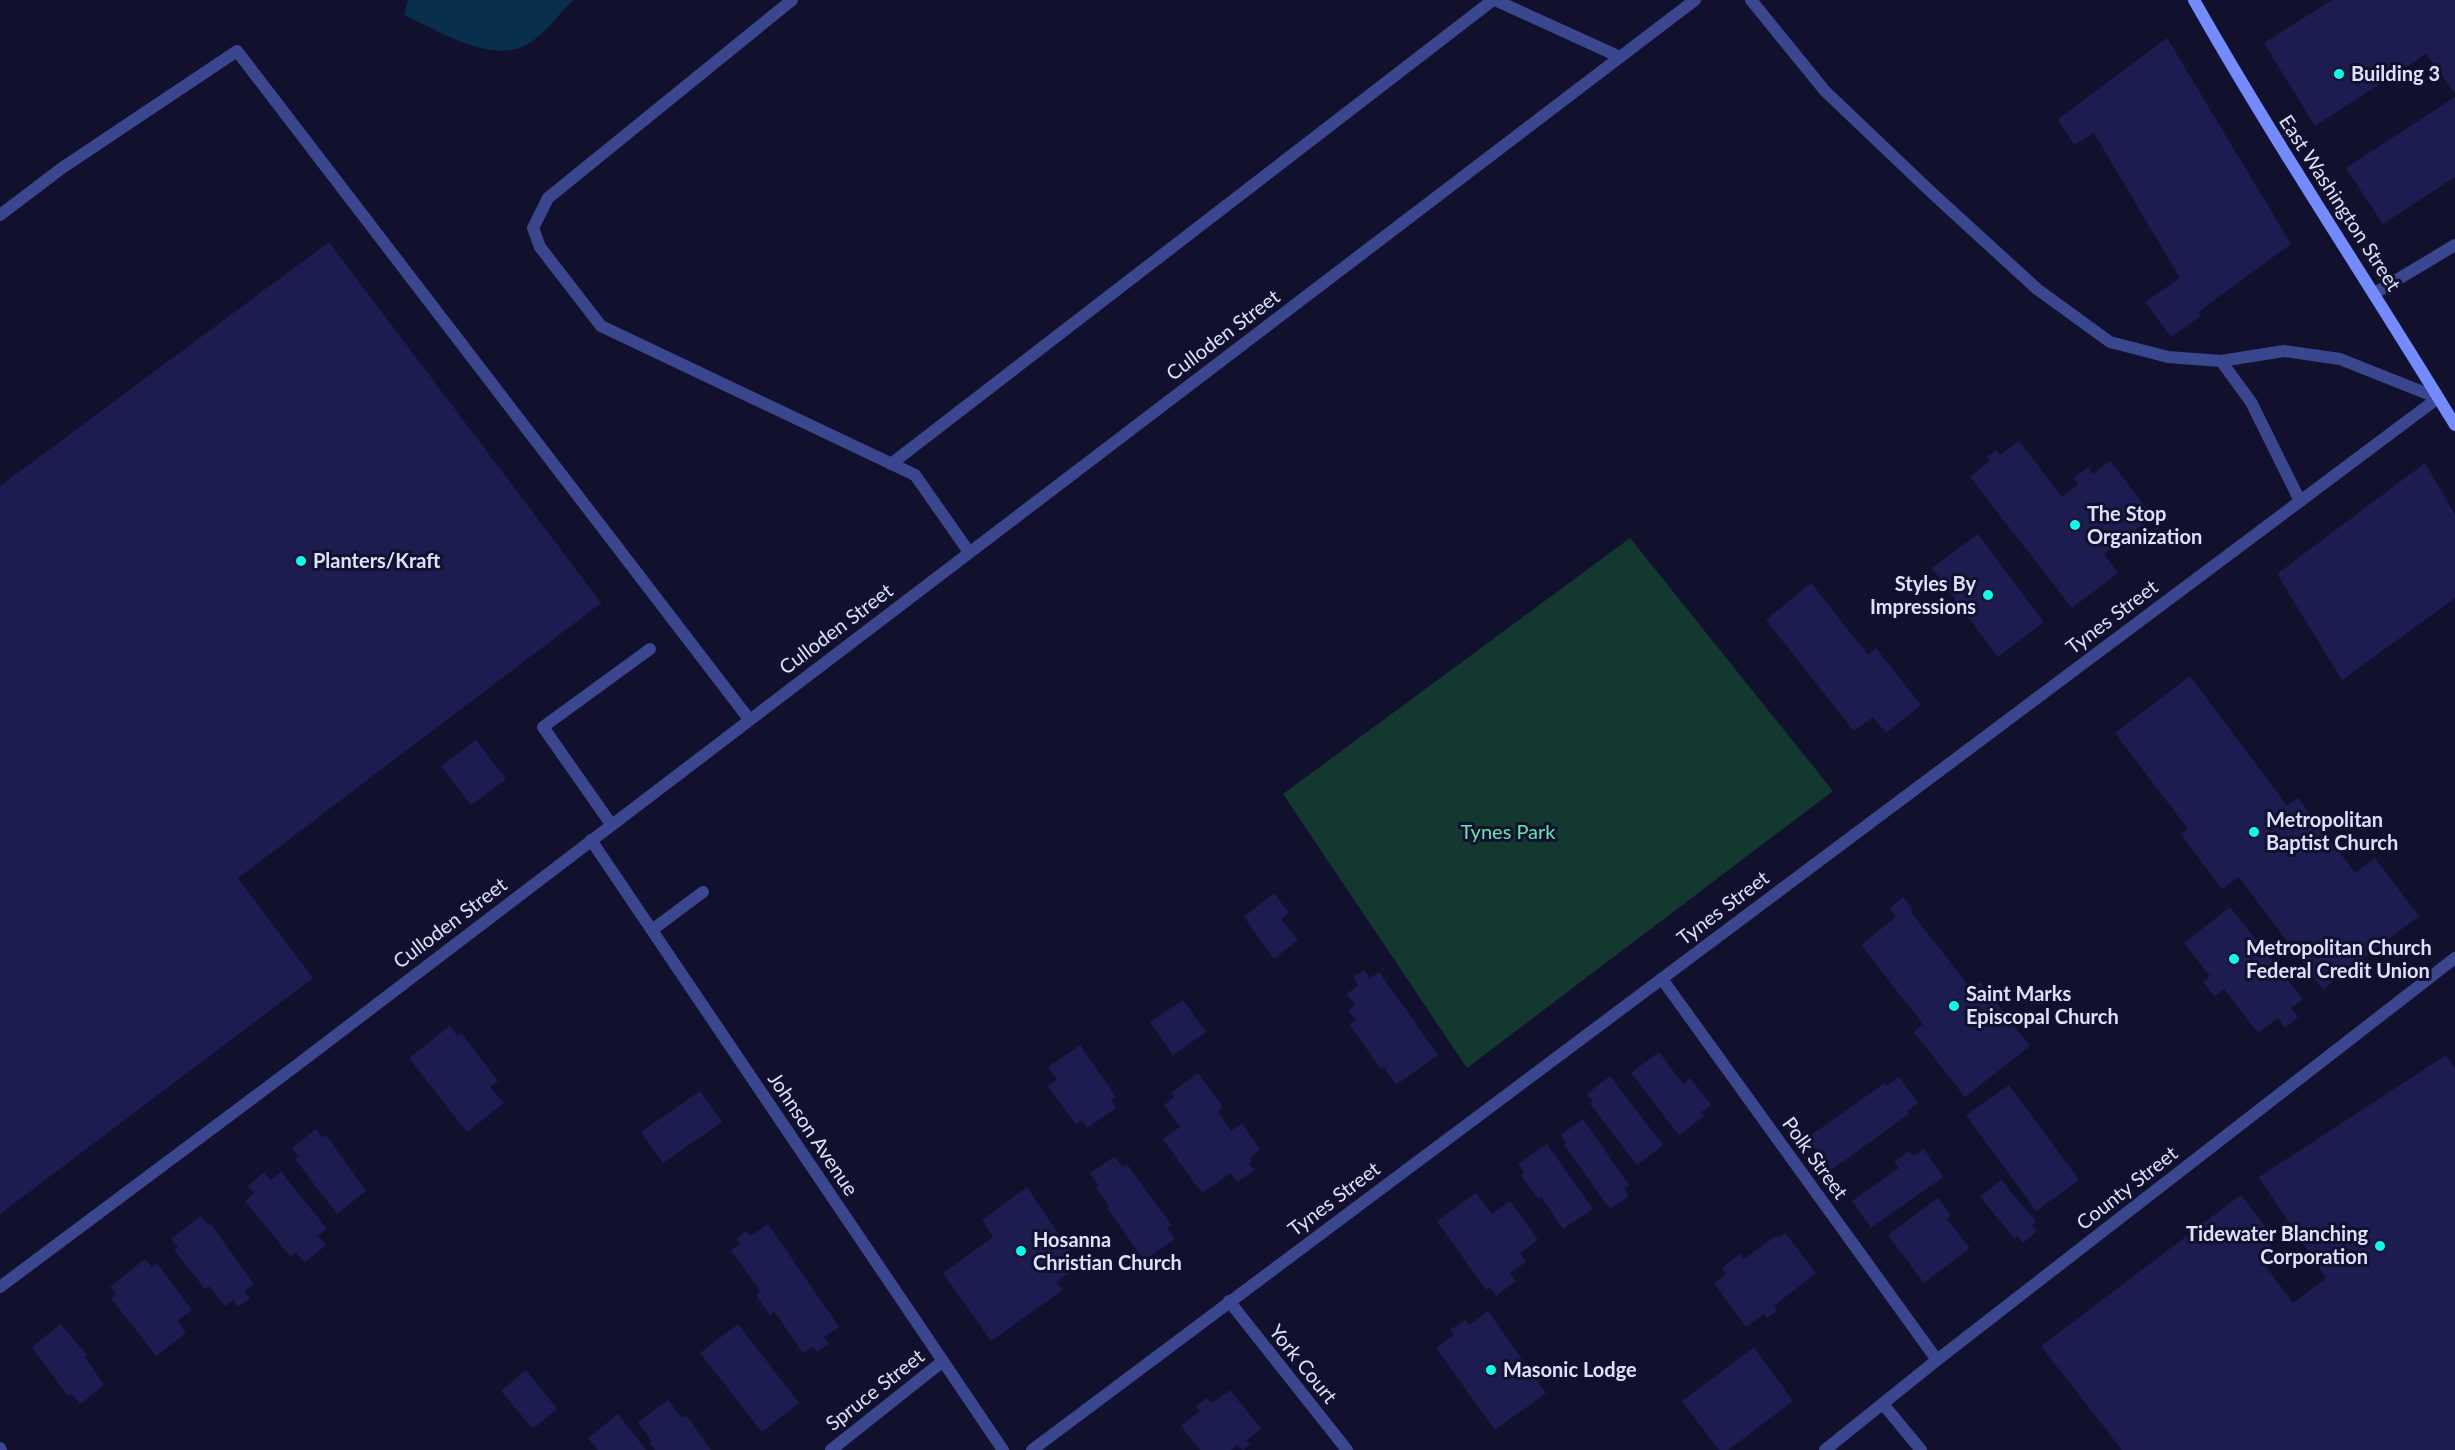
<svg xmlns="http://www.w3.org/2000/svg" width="2455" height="1450" viewBox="0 0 2455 1450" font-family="Lato,sans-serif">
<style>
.green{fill:#133830}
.water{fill:#092f4f}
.building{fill:#1d1c50}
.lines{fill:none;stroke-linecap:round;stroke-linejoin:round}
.service{stroke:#3a468e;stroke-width:12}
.minor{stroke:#3a468e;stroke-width:12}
.tertiary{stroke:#3a468e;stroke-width:12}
.secondary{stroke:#748aff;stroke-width:12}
.poi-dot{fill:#09ffec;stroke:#11112e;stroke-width:2}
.labels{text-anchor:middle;stroke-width:6;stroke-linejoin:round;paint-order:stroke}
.poi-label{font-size:20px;font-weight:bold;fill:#dde0ff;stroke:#11112e;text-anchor:start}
.street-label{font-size:20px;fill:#dde0ff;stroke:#11112e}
.park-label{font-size:20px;fill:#63e6ae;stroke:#11112e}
</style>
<rect width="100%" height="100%" fill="#11112e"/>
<!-- green -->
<polygon class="green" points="1630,538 1833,791 1467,1068 1283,794"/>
<!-- water -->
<path class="water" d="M408,0H573C561,12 541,38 526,45C488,64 439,30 404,15Z"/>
<!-- building -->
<g class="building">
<polygon points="2332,0 2455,0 2455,94 2426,54 2315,126 2264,43"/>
<polygon points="2167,38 2291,244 2198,312 2201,316 2171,337 2145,302 2180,278 2094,133 2074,145 2058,119"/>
<polygon points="2455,97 2455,177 2383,224 2346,168"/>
<polygon points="329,242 601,603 238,878 313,978 0,1214 0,486"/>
<polygon points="2019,441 2062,497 2079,484 2074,478 2088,467 2093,474 2110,461 2153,517 2133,532 2137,536 2123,547 2120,541 2104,554 2118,573 2072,608 1970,477 1990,461 1987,457 1996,450 2000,455"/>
<polygon points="2425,463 2455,515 2455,598 2342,680 2277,574"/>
<polygon points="1978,534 2044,622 1998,657 1932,568"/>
<polygon points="1811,583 1868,655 1876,648 1921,705 1886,733 1873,717 1854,731 1766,620"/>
<polygon points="2190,676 2287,806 2298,798 2355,873 2375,858 2419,916 2323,989 2239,877 2222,889 2181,834 2188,829 2115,733"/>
<polygon points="476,740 506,779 471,805 441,766"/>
<polygon points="1274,893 1289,913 1281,919 1298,940 1274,959 1244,917"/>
<polygon points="1903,897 1913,910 1911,912 1971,989 1980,982 2030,1046 1965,1097 1914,1032 1923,1024 1861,945 1896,917 1890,908"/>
<polygon points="2230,907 2303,999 2291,1008 2298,1017 2285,1028 2278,1018 2258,1033 2224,989 2215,996 2203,982 2210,976 2184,943"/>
<polygon points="1364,970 1370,978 1379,972 1438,1055 1396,1085 1384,1067 1381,1069 1349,1024 1356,1020 1348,1010 1355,1005 1347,994 1358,985 1353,977"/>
<polygon points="1183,1000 1206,1032 1173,1055 1150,1022"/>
<polygon points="450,1026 457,1036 461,1033 498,1081 490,1087 504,1103 467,1132 409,1058"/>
<polygon points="1080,1045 1116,1097 1111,1101 1116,1108 1087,1128 1082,1120 1076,1125 1048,1086 1057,1079 1048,1067"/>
<polygon points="1659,1052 1683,1084 1690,1078 1711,1105 1701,1112 1704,1116 1679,1135 1631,1073"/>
<polygon points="2446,1055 2455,1069 2455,1450 2122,1450 2041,1346 2241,1195 2268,1230 2262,1235 2281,1257 2267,1268 2293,1303 2326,1278 2259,1177"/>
<polygon points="1198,1073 1223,1107 1218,1111 1231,1131 1242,1123 1260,1150 1250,1158 1252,1161 1249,1163 1254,1170 1237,1182 1231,1173 1202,1193 1163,1139 1180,1127 1164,1105 1174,1097 1171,1093"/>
<polygon points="1610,1076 1663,1145 1637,1165 1590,1104 1593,1102 1587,1094"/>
<polygon points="1899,1077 1918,1103 1907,1111 1909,1114 1831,1170 1807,1138 1885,1083 1887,1086"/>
<polygon points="2009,1085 2079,1180 2036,1211 1966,1115"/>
<polygon points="700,1091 722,1122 663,1163 641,1132"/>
<polygon points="1583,1119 1629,1185 1624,1189 1629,1196 1610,1209 1564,1145 1566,1143 1561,1135"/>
<polygon points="316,1129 323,1138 326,1135 366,1191 337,1214 295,1159 298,1157 292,1148"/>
<polygon points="1547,1144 1593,1209 1563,1229 1541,1197 1538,1199 1521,1175 1524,1172 1518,1164"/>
<polygon points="1924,1149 1943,1177 1871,1228 1852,1201 1899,1168 1894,1162 1909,1151 1913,1156"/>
<polygon points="1114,1157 1123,1167 1127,1164 1171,1225 1167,1228 1175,1239 1144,1260 1107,1208 1109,1206 1096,1188 1099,1186 1090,1173"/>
<polygon points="264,1172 271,1180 281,1172 327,1229 318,1236 326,1245 305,1262 296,1252 291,1257 245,1201 254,1193 248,1186"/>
<polygon points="2001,1180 2036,1222 2032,1225 2037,1231 2023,1243 2017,1236 2015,1239 1980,1197"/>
<polygon points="1027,1187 1080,1266 1056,1282 1063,1290 991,1341 943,1273 993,1237 982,1220"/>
<polygon points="1476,1193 1492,1214 1510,1201 1538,1240 1520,1253 1526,1262 1510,1273 1516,1281 1496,1296 1490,1287 1486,1290 1437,1221"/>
<polygon points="1938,1198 1951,1215 1947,1219 1970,1248 1924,1283 1888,1235"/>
<polygon points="201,1216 208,1225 210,1223 254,1284 244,1291 250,1298 238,1307 233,1300 225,1306 209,1286 205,1289 174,1250 178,1247 171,1239"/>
<polygon points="768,1224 839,1327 824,1337 829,1344 817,1352 813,1347 803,1353 774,1311 770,1315 756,1295 760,1291 731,1250 740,1244 737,1238 746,1231 750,1236"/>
<polygon points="1785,1233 1816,1273 1774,1306 1777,1311 1767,1318 1764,1314 1746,1327 1714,1283 1726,1274 1722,1268 1740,1254 1744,1259 1776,1236 1778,1238"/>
<polygon points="145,1259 152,1267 157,1263 192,1310 177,1321 186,1333 156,1356 111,1298 116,1294 110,1287"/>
<polygon points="1488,1311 1546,1393 1495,1430 1436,1348 1454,1335 1450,1330 1465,1320 1469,1325"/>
<polygon points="60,1324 87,1355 85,1357 104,1385 80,1404 71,1394 68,1396 32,1347"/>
<polygon points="738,1324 799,1403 762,1432 700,1353"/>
<polygon points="1754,1347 1793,1401 1728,1450 1719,1450 1682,1401"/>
<polygon points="526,1370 557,1409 533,1429 501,1391"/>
<polygon points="1230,1390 1261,1429 1247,1440 1250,1444 1243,1450 1237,1445 1231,1450 1200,1450 1181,1426 1200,1411 1196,1407 1207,1398 1212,1403"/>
<polygon points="668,1400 682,1418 686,1415 711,1450 655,1450 650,1443 652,1441 638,1422"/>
<polygon points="618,1414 646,1450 598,1450 588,1438"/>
</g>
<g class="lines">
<!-- service -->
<g class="service">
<polyline points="792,0 548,198 533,228 540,247 601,326 915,475 969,552"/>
<polyline points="1495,0 1620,57"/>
<polyline points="1751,0 1825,91 1931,192 2037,289 2110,342 2168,357 2221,361 2284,351 2340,359 2438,398"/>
<polyline points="0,215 62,168 237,51 749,719"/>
<polyline points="2375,293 2455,245"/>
<polyline points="2221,361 2251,402 2300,501"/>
<polyline points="891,464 1493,0"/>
<polyline points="611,824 543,727 650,649"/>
<polyline points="652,930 703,892"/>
<polyline points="1883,1404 1921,1450"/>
</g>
<!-- minor -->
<g class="minor">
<polyline points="591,840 1003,1450"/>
<polyline points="1662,979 1937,1360"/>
<polyline points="0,1287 297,1065 1695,0"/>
<polyline points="1229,1301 1347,1450"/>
<polyline points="0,1448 1,1450"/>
<polyline points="831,1450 943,1361"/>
<polyline points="1032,1450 2438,398"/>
</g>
<!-- tertiary -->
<polyline class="tertiary" points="1825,1450 1937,1360 2455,958"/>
<!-- secondary -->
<path class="secondary" d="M2194,0C2276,145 2369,283 2455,425"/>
</g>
<!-- markers -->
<g class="poi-dot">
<circle cx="2339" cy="74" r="6"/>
<circle cx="2075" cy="525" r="6"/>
<circle cx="301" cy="561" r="6"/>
<circle cx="1988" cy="595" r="6"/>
<circle cx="2254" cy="832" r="6"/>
<circle cx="2234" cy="959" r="6"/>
<circle cx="1954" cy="1006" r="6"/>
<circle cx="2380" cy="1246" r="6"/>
<circle cx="1021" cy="1251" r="6"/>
<circle cx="1491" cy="1370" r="6"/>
</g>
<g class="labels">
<!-- poi labels -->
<g class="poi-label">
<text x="2351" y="81">Building 3</text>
<text x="2087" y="521">The Stop<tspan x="2087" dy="23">Organization</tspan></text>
<text x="313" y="568">Planters/Kraft</text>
<text x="1976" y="591" text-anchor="end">Styles By<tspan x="1976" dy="23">Impressions</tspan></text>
<text x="2266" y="827">Metropolitan<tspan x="2266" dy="23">Baptist Church</tspan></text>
<text x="2246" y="955">Metropolitan Church<tspan x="2246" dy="23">Federal Credit Union</tspan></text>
<text x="1966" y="1001">Saint Marks<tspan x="1966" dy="23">Episcopal Church</tspan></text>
<text x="2368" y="1241" text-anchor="end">Tidewater Blanching<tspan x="2368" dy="23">Corporation</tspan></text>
<text x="1033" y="1247">Hosanna<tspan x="1033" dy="23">Christian Church</tspan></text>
<text x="1503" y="1377">Masonic Lodge</text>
</g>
<!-- street labels -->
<g class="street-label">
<text transform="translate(2340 203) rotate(57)" y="7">East Washington Street</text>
<text transform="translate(1223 335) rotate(-37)" y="7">Culloden Street</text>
<text transform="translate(2112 617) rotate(-37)" y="7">Tynes Street</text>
<text transform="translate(836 629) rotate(-37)" y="7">Culloden Street</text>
<text transform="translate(1723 908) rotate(-37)" y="7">Tynes Street</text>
<text transform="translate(450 923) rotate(-37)" y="7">Culloden Street</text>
<text transform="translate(813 1134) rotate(56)" y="7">Johnson Avenue</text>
<text transform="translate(1815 1158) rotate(54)" y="7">Polk Street</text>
<text transform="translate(2127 1188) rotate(-38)" y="7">County Street</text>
<text transform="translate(1334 1199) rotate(-37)" y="7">Tynes Street</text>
<text transform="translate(1303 1364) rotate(51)" y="7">York Court</text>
<text transform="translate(875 1390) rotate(-38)" y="7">Spruce Street</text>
</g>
<!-- park labels -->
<g class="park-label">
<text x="1508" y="839">Tynes Park</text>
</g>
</g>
</svg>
